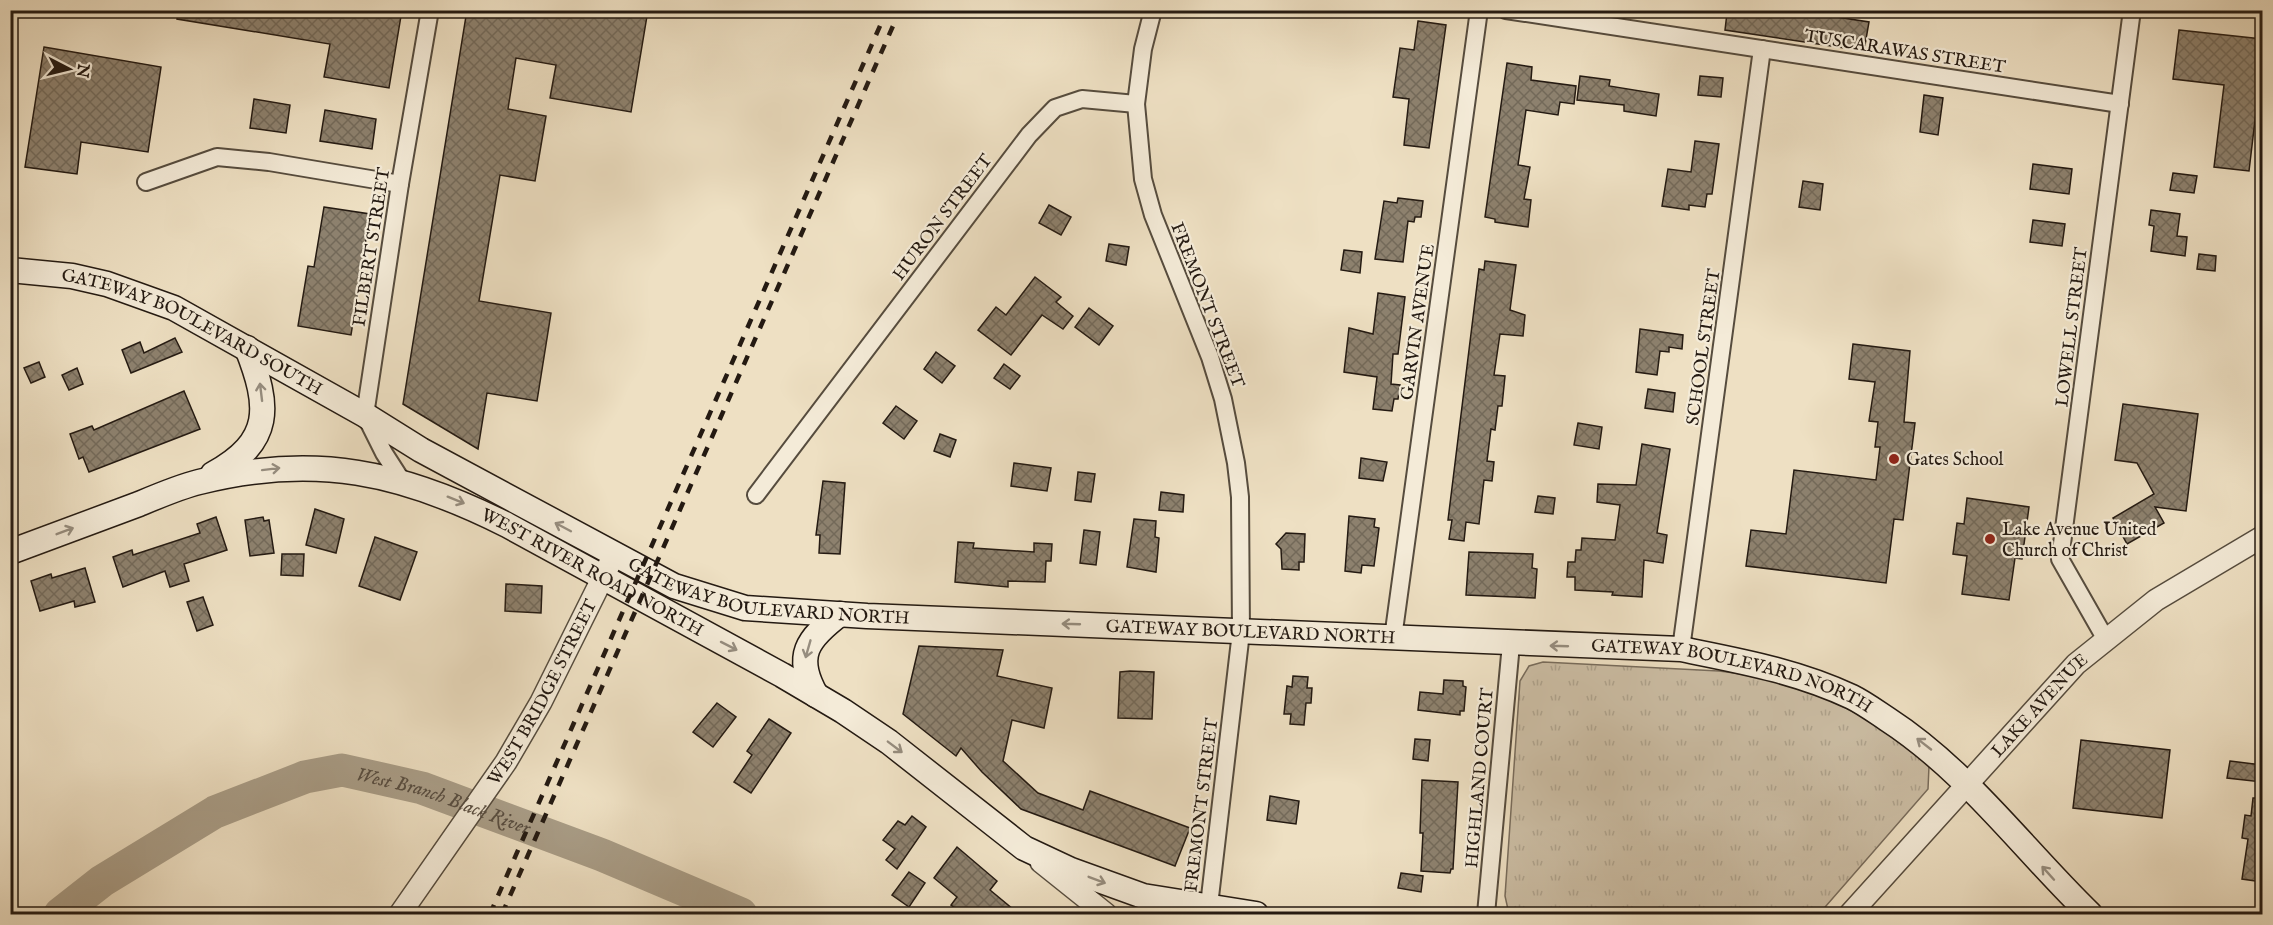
<svg xmlns="http://www.w3.org/2000/svg" width="2273" height="925" viewBox="0 0 2273 925" font-family="'IM FELL English',serif">
<style>
.grass{fill:url(#grass-tufts);stroke:#786c5c;stroke-width:1.5}
.lines{fill:none;stroke-linecap:round;stroke-linejoin:round}
.river{stroke:#a99d87;stroke-width:33}
.building{fill:url(#building-cross-hatch);stroke:#241a12;stroke-width:1.5}
.minor-casing{stroke:#564c3e;stroke-width:20}
.tertiary-casing{stroke:#564c3e;stroke-width:24}
.secondary-casing{stroke:#241a12;stroke-width:27}
.minor{stroke:#f4ebd8;stroke-width:16}
.tertiary{stroke:#f4ebd8;stroke-width:21}
.secondary{stroke:#f4ebd8;stroke-width:24}
.rail{stroke:#241a12;stroke-width:4.5;stroke-dasharray:10 10;stroke-linecap:butt}
.oneway{stroke:#968d7f}
.poi-dot{fill:#8f2418;stroke:#f4ebd8;stroke-width:2}
.labels{text-anchor:middle;stroke-width:4.5;stroke-linejoin:round;paint-order:stroke}
.street-label{font-size:18px;fill:#241a12;stroke:#f4ebd8}
.poi-label{font-size:18px;fill:#241a12;stroke:#f4ebd8;text-anchor:start}
.water-label{font-size:20px;font-style:italic;fill:#594e41;stroke:#f4ebd8}
</style>
<defs>
<pattern id="grass-tufts" width="24" height="20" patternUnits="userSpaceOnUse" patternTransform="scale(1.5)"><rect width="24" height="20" fill="#ccbea5"/><path d="M3 7l-1-3M5 7V3M7 7l1-3M15 17l-1-3M17 17v-4M19 17l1-3" fill="none" stroke="#afa38d"/></pattern>
<pattern id="building-cross-hatch" width="8" height="8" patternUnits="userSpaceOnUse" patternTransform="scale(1.5)"><rect width="8" height="8" fill="#8d816e"/><path d="M0 0l8 8M0 8l8-8" fill="none" stroke="#736959"/></pattern>
</defs>
<rect width="100%" height="100%" fill="#eee0c3"/>
<filter id="stains"><feTurbulence type="fractalNoise" baseFrequency=".00333" numOctaves="4"/><feColorMatrix values="0 0 0 0 .2 0 0 0 0 .09 0 0 0 0 .02 0 0 0 .5 -.17"/></filter>
<radialGradient id="worn" r=".72"><stop offset=".6" stop-color="#630" stop-opacity="0"/><stop offset="1" stop-color="#630" stop-opacity=".3"/></radialGradient>
<!-- grass -->
<path class="grass" d="M1543,662L1719,671C1798,680 1871,711 1929,766L1928,789L1819,914H1509L1505,896L1520,681L1529,666Z"/>
<g class="lines">
<!-- river -->
<path class="river" id="s1" d="M60,914L102,881L215,812L305,777L342,770L422,788L602,855L741,914"/>
</g>
<!-- building -->
<g class="building">
<polygon points="178,10 402,10 389,88 324,77 330,44 177,19"/>
<polygon points="467,10 648,10 631,112 550,98 556,65 516,58 508,109 546,116 535,181 500,175 479,301 551,313 537,401 487,393 478,449 403,404"/>
<polygon points="1748,10 1791,10 1869,22 1864,51 1725,30 1727,13 1747,16"/>
<polygon points="1418,21 1446,25 1429,148 1404,145 1409,99 1393,97 1400,48 1414,50"/>
<polygon points="2179,30 2262,39 2262,61 2249,171 2214,167 2224,85 2173,79"/>
<polygon points="44,47 161,67 148,152 81,142 77,174 25,167"/>
<polygon points="1507,63 1532,67 1531,80 1576,86 1574,104 1560,102 1558,115 1526,110 1518,165 1530,167 1524,199 1531,200 1528,227 1495,222 1495,219 1485,217"/>
<polygon points="1580,76 1610,80 1609,86 1659,94 1656,116 1624,111 1624,105 1577,100"/>
<polygon points="1700,76 1723,78 1721,97 1698,95"/>
<polygon points="1924,95 1943,98 1938,135 1920,132"/>
<polygon points="254,99 290,105 286,133 250,128"/>
<polygon points="325,110 376,119 372,149 320,141"/>
<polygon points="1695,141 1719,144 1712,194 1707,194 1705,207 1689,205 1689,210 1662,206 1668,169 1691,172"/>
<polygon points="2033,164 2072,169 2069,194 2030,189"/>
<polygon points="2173,173 2197,176 2194,193 2170,190"/>
<polygon points="1803,181 1823,184 1820,210 1799,207"/>
<polygon points="1398,198 1423,201 1421,217 1415,217 1414,222 1408,221 1403,262 1375,259 1384,201 1397,203"/>
<polygon points="1049,205 1071,217 1061,235 1039,223"/>
<polygon points="324,207 370,214 351,335 298,326 308,266 314,267"/>
<polygon points="2151,210 2180,214 2177,236 2187,237 2185,256 2151,251 2154,226 2149,225"/>
<polygon points="2033,220 2065,224 2062,246 2030,242"/>
<polygon points="1109,244 1129,247 1126,265 1106,261"/>
<polygon points="1344,250 1362,252 1360,273 1341,270"/>
<polygon points="2199,254 2216,256 2215,271 2197,269"/>
<polygon points="1485,261 1516,265 1510,310 1525,315 1523,336 1500,334 1494,375 1505,376 1502,406 1498,406 1495,430 1491,429 1487,461 1494,462 1492,481 1484,480 1479,524 1466,522 1464,541 1449,539 1452,520 1448,520 1479,269 1484,270"/>
<polygon points="1035,277 1061,297 1056,302 1073,316 1063,329 1042,315 1011,355 978,330 996,307 1006,315"/>
<polygon points="1378,293 1405,297 1398,354 1393,354 1391,384 1400,385 1398,399 1394,399 1392,411 1373,409 1377,377 1344,372 1349,328 1373,334"/>
<polygon points="1089,308 1113,326 1099,345 1075,327"/>
<polygon points="1640,329 1683,335 1682,349 1669,347 1669,352 1660,351 1657,375 1636,372"/>
<polygon points="175,338 182,352 131,373 122,350 140,342 144,353"/>
<polygon points="1853,344 1910,351 1904,422 1915,423 1903,520 1894,519 1886,583 1746,566 1751,530 1786,534 1794,470 1876,480 1880,447 1875,447 1878,422 1869,421 1875,382 1849,379"/>
<polygon points="936,352 955,366 942,383 924,369"/>
<polygon points="39,362 45,377 31,383 24,368"/>
<polygon points="1004,364 1020,376 1010,389 994,378"/>
<polygon points="77,368 83,384 69,390 62,375"/>
<polygon points="1648,389 1675,393 1673,412 1645,408"/>
<polygon points="184,391 200,429 89,472 83,457 79,459 70,434 92,426 94,430"/>
<polygon points="2123,404 2198,414 2186,511 2155,507 2164,523 2127,544 2113,518 2154,494 2137,463 2115,460"/>
<polygon points="896,406 917,421 904,439 883,423"/>
<polygon points="1578,423 1602,427 1599,449 1574,445"/>
<polygon points="940,434 956,440 950,457 934,451"/>
<polygon points="1642,444 1670,449 1657,533 1667,535 1663,563 1644,560 1642,597 1612,595 1613,592 1575,590 1575,577 1567,577 1568,562 1575,562 1576,550 1581,550 1582,538 1615,540 1620,505 1597,502 1598,484 1636,485"/>
<polygon points="1361,458 1387,462 1383,481 1359,478"/>
<polygon points="1014,463 1051,468 1047,491 1011,486"/>
<polygon points="1078,472 1095,474 1091,502 1075,500"/>
<polygon points="823,481 845,483 840,554 819,553 820,535 816,535"/>
<polygon points="1161,492 1184,495 1183,512 1159,510"/>
<polygon points="1538,496 1555,498 1553,514 1535,512"/>
<polygon points="1967,498 2029,507 2022,559 2015,558 2009,600 1962,594 1967,556 1953,554 1957,523 1964,524"/>
<polygon points="315,509 344,519 336,553 306,545"/>
<polygon points="1349,516 1375,519 1374,527 1379,528 1374,566 1362,565 1361,573 1345,571"/>
<polygon points="216,517 227,550 184,564 189,581 170,587 165,571 123,587 113,557 132,550 133,555 200,533 197,524"/>
<polygon points="263,517 264,521 269,520 274,553 250,556 245,520"/>
<polygon points="1134,519 1156,521 1155,537 1159,538 1156,572 1127,567"/>
<polygon points="1084,530 1100,532 1096,565 1080,563"/>
<polygon points="1286,533 1305,534 1304,562 1299,562 1299,570 1282,569 1281,549 1276,544"/>
<polygon points="375,537 417,552 400,600 359,586"/>
<polygon points="958,542 974,543 973,548 1034,552 1034,543 1052,544 1051,561 1046,561 1045,582 1008,581 1008,587 955,582"/>
<polygon points="1469,552 1533,554 1532,568 1537,569 1535,598 1466,595"/>
<polygon points="282,554 304,554 303,576 281,575"/>
<polygon points="85,568 95,602 75,607 74,601 40,611 31,581 51,574 52,578"/>
<polygon points="506,584 542,586 541,613 505,611"/>
<polygon points="203,597 213,625 197,631 187,602"/>
<polygon points="919,646 1003,650 997,676 1052,688 1044,728 1012,720 1003,761 1038,793 1083,810 1090,791 1190,828 1175,866 1021,809 982,772 961,748 956,756 903,714"/>
<polygon points="1130,671 1154,672 1152,719 1118,718 1120,672"/>
<polygon points="1293,676 1308,677 1307,688 1312,688 1311,703 1306,703 1304,725 1290,724 1291,714 1284,714 1287,686 1292,687"/>
<polygon points="1444,680 1463,681 1463,686 1466,687 1464,711 1460,711 1460,715 1418,710 1420,692 1443,694"/>
<polygon points="717,703 736,717 713,747 693,732"/>
<polygon points="769,719 791,733 751,793 734,782 752,755 747,751"/>
<polygon points="1415,739 1430,740 1428,761 1413,759"/>
<polygon points="2081,740 2170,750 2162,818 2073,808"/>
<polygon points="2230,761 2262,765 2262,782 2227,778"/>
<polygon points="1422,780 1458,782 1453,869 1451,869 1450,873 1421,871 1423,833 1420,833"/>
<polygon points="1270,796 1299,801 1296,824 1267,820"/>
<polygon points="2253,798 2262,798 2262,882 2242,879 2248,839 2242,838 2245,815 2251,816"/>
<polygon points="912,816 926,827 897,869 886,860 895,849 883,840 898,821 905,825"/>
<polygon points="957,847 997,881 990,890 1020,915 964,915 951,905 957,897 934,878"/>
<polygon points="909,872 925,883 909,907 892,895"/>
<polygon points="1401,873 1423,876 1421,892 1398,888"/>
</g>
<g class="lines">
<defs>
<g id="minor">
<polyline points="1506,10 2120,104"/>
<polyline points="1136,104 1143,179 1153,215 1210,357 1223,399 1236,463 1240,497 1241,632 1208,914"/>
<polyline points="146,182 217,157 269,162 400,184"/>
<polyline points="402,481 384,453 365,415 400,184 430,10"/>
<polyline points="756,495 1029,135 1055,108 1082,99 1136,104 1143,49 1153,10"/>
<polyline points="1393,638 1479,10"/>
<polyline points="2105,638 2060,559 2132,10"/>
<polyline points="1681,649 1762,49"/>
<polyline points="1486,914 1511,644"/>
</g>
<g id="tertiary">
<polyline points="1041,862 1106,914"/>
<path id="s2" d="M400,914L506,762L541,702L614,555"/>
<path id="s3" d="M1850,914L2076,664L2156,600L2262,537"/>
</g>
<g id="secondary">
<path id="s4" d="M10,270L72,276L107,284L174,308L365,415L421,450L674,586L745,608L867,616L1681,649C1740,661 1797,671 1852,697C1864,703 1875,711 1887,719C1967,771 2022,848 2090,914"/>
<path d="M213,474C273,441 270,407 247,348"/>
<path id="s5" d="M10,552C53,536 96,520 139,504C158,496 179,487 199,482C315,453 402,472 507,525L782,675L843,711L889,742L1024,848L1071,870L1143,896L1256,914"/>
<path d="M816,695C794,656 807,639 840,614"/>
</g>
</defs>
<!-- minor casing -->
<use href="#minor" class="minor-casing"/>
<!-- tertiary casing -->
<use href="#tertiary" class="tertiary-casing"/>
<!-- secondary casing -->
<use href="#secondary" class="secondary-casing"/>
<!-- minor -->
<use href="#minor" class="minor"/>
<!-- tertiary -->
<use href="#tertiary" class="tertiary"/>
<!-- secondary -->
<use href="#secondary" class="secondary"/>
<!-- rail -->
<g class="rail">
<polyline points="490,914 887,10"/>
<polyline points="502,914 900,10"/>
</g>
</g>
<!-- one-way arrows -->
<defs><path id="oneway-shaft" d="M-6 0H5M1.5-3L5.5 0L1.5 3" fill="none" stroke-width="1.6" stroke-linecap="round" stroke-linejoin="round" transform="scale(1.5)"/></defs>
<g class="oneway">
<use href="#oneway-shaft" transform="translate(261 392) rotate(-97)"/>
<use href="#oneway-shaft" transform="translate(271 469) rotate(-7)"/>
<use href="#oneway-shaft" transform="translate(456 500) rotate(22)"/>
<use href="#oneway-shaft" transform="translate(563 527) rotate(-152)"/>
<use href="#oneway-shaft" transform="translate(65 531) rotate(-21)"/>
<use href="#oneway-shaft" transform="translate(1071 624) rotate(-178)"/>
<use href="#oneway-shaft" transform="translate(729 646) rotate(27)"/>
<use href="#oneway-shaft" transform="translate(1559 646) rotate(-178)"/>
<use href="#oneway-shaft" transform="translate(808 649) rotate(106)"/>
<use href="#oneway-shaft" transform="translate(1924 744) rotate(-142)"/>
<use href="#oneway-shaft" transform="translate(895 747) rotate(37)"/>
<use href="#oneway-shaft" transform="translate(2048 873) rotate(-132)"/>
<use href="#oneway-shaft" transform="translate(1097 880) rotate(21)"/>
</g>
<!-- markers -->
<g class="poi-dot">
<circle cx="1894" cy="459" r="6"/>
<circle cx="1990" cy="539" r="6"/>
</g>
<g class="labels">
<!-- street labels -->
<g class="street-label">
<text transform="translate(1905 51) rotate(9)" y="6">TUSCARAWAS STREET</text>
<text transform="translate(942 217) rotate(-53)" y="6">HURON STREET</text>
<text transform="translate(371 247) rotate(-81)" y="6">FILBERT STREET</text>
<text transform="translate(1208 305) rotate(69)" y="6">FREMONT STREET</text>
<text transform="translate(1417 322) rotate(-82)" y="6">GARVIN AVENUE</text>
<text transform="translate(2071 327) rotate(-83)" y="6">LOWELL STREET</text>
<text dy="6" stroke="none"><textPath href="#s4" startOffset="195">GATEWAY BOULEVARD SOUTH</textPath></text>
<text transform="translate(1703 347) rotate(-82)" y="6">SCHOOL STREET</text>
<text dy="6" stroke="none"><textPath href="#s5" startOffset="618">WEST RIVER ROAD NORTH</textPath></text>
<text dy="6" stroke="none"><textPath href="#s4" startOffset="836">GATEWAY BOULEVARD NORTH</textPath></text>
<text dy="6" stroke="none"><textPath href="#s4" startOffset="1322">GATEWAY BOULEVARD NORTH</textPath></text>
<text dy="6" stroke="none"><textPath href="#s4" startOffset="1808">GATEWAY BOULEVARD NORTH</textPath></text>
<text dy="6" stroke="none"><textPath href="#s2" startOffset="264">WEST BRIDGE STREET</textPath></text>
<text dy="6" stroke="none"><textPath href="#s3" startOffset="282">LAKE AVENUE</textPath></text>
<text transform="translate(1479 778) rotate(-85)" y="6">HIGHLAND COURT</text>
<text transform="translate(1201 805) rotate(-83)" y="6">FREMONT STREET</text>
</g>
<!-- poi labels -->
<g class="poi-label">
<text x="1906" y="465">Gates School</text>
<text x="2002" y="535">Lake Avenue United<tspan x="2002" dy="21">Church of Christ</tspan></text>
</g>
<!-- water labels -->
<g class="water-label">
<text dy="7" stroke="none"><textPath href="#s1" startOffset="426">West Branch Black River</textPath></text>
</g>
</g>
<!-- margin -->
<rect width="2273" height="925" fill="none" stroke="#eee0c3" stroke-width="36"/>
<rect x="12" y="12" width="2249" height="901" fill="none" stroke="#241a12" stroke-width="3"/>
<rect x="18" y="18" width="2237" height="889" fill="none" stroke="#241a12" stroke-width="1.5"/>
<!-- north arrow -->
<g transform="translate(69 69) rotate(97)" stroke="#f4ebd8" stroke-width="4.5" paint-order="stroke">
<path d="M0-4.5L10 22L0 15L-10 22Z" fill="#241a12"/>
<text y="-9" font-size="16" font-weight="bold" text-anchor="middle" fill="#241a12">N</text>
</g>
<rect width="100%" height="100%" filter="url(#stains)"/>
<rect width="100%" height="100%" fill="url(#worn)"/>
</svg>
